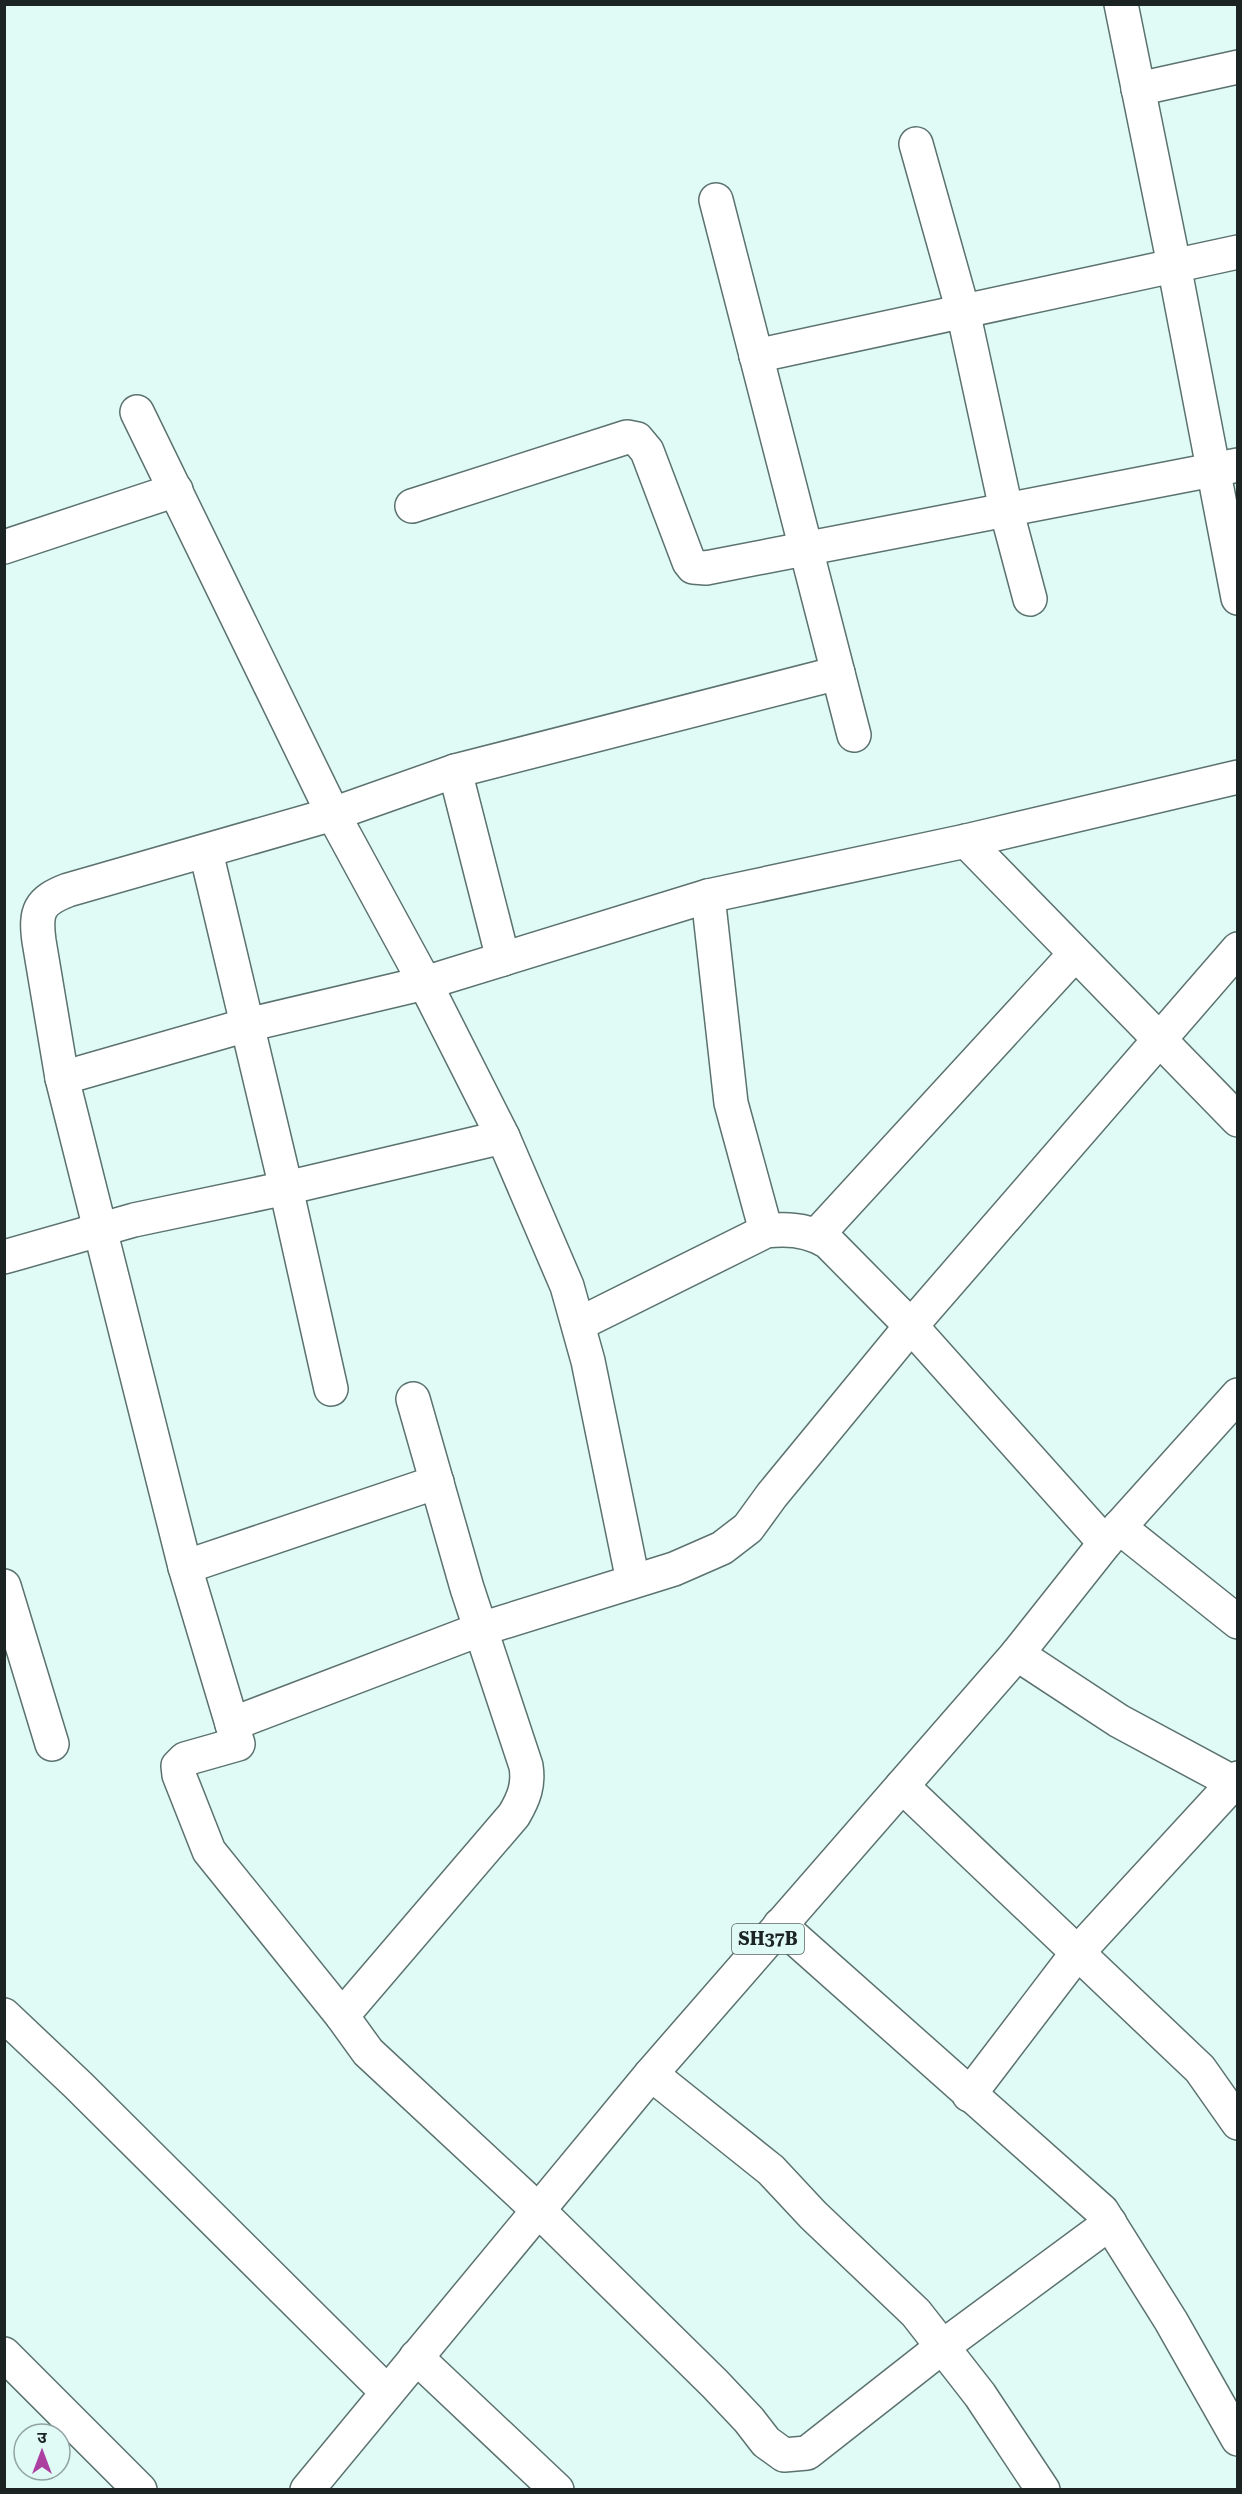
<svg xmlns="http://www.w3.org/2000/svg" width="1242" height="2494" viewBox="0 0 1242 2494" font-family="'Roboto Serif','Noto Sans Devanagari',serif">
<style>
.lines{fill:none;stroke-linecap:round;stroke-linejoin:round}
.minor-casing{stroke:#5b726e;stroke-width:36}
.major-casing{stroke:#5b726e;stroke-width:36}
.minor{stroke:#fff;stroke-width:33}
.major{stroke:#fff;stroke-width:33}
.labels{text-anchor:middle;stroke-width:6;stroke-linejoin:round;paint-order:stroke}
.shield{fill:#e0faf6;stroke:#566462;stroke-width:1.5}
.shield-label{font-size:18px;font-weight:bold;fill:#1b2423}
</style>
<rect width="100%" height="100%" fill="#e0faf6"/>
<g class="lines">
<defs>
<g id="minor">
<polyline points="1121,4 1174,265 1238,598"/>
<polyline points="1138,89 1238,67"/>
<polyline points="916,144 963,311 1006,509 1030,599"/>
<polyline points="716,200 854,735"/>
<polyline points="756,356 1238,252"/>
<polyline points="137,412 333,814 425,983 503,1137 567,1286 588,1361 633,1581"/>
<polyline points="412,506 627,437 637,439 647,451 689,562 693,567 706,568 1238,465"/>
<polyline points="4,547 176,490"/>
<polyline points="455,771 503,959"/>
<polyline points="966,841 1238,1120"/>
<polyline points="206,852 286,1188 331,1389"/>
<polyline points="708,896 731,1103 766,1231"/>
<polyline points="62,1078 247,1025 425,983 708,896 966,841 1238,777"/>
<polyline points="817,1235 1075,954"/>
<polyline points="4,1257 134,1220 286,1188 503,1137"/>
<path d="M579,1324L766,1231C789,1228 809,1230 828,1242L911,1326L1105,1543"/>
<path d="M413,1399L467,1588L526,1766C529,1785 524,1798 514,1815L342,2016L368,2052L538,2210L715,2384L749,2420L766,2442L784,2455L807,2453L942,2347L1110,2223"/>
<polyline points="1119,1527 1238,1622"/>
<polyline points="185,1567 437,1482"/>
<polyline points="4,1586 52,1744"/>
<polyline points="1017,1654 1119,1721 1238,1785"/>
<polyline points="232,1724 481,1629 674,1569 722,1548 748,1528 772,1495 911,1326 1238,949"/>
<polyline points="902,1786 1200,2069 1238,2123"/>
<polyline points="780,1925 1102,2211 1171,2321 1238,2439"/>
<polyline points="4,2015 78,2085 387,2392"/>
<path d="M342,2016L209,1851L179,1775L178,1766L185,1759L238,1744L185,1567L62,1078L39,941C35,911 39,901 68,890L333,814L455,771L838,673"/>
<polyline points="651,2074 771,2170 813,2215 916,2313 980,2395 1043,2490"/>
<polyline points="969,2095 1078,1952 1238,1778"/>
<polyline points="4,2354 140,2490"/>
<polyline points="416,2357 557,2490"/>
</g>
<polyline id="major" points="307,2490 651,2074 1017,1654 1105,1543 1238,1395"/>
</defs>
<!-- minor casing -->
<use href="#minor" class="minor-casing"/>
<!-- major casing -->
<use href="#major" class="major-casing"/>
<!-- minor -->
<use href="#minor" class="minor"/>
<!-- major -->
<use href="#major" class="major"/>
</g>
<g class="labels">
<!-- shield labels -->
<rect class="shield" x="732" y="1924" width="72" height="30" rx="4.5"/>
<g class="shield-label">
<text x="768" y="1945">SH37B</text>
</g>
</g>
<!-- border -->
<rect width="1242" height="2494" fill="none" stroke="#1b2423" stroke-width="12"/>
<!-- north arrow -->
<g transform="translate(42 2452)"><circle r="28" fill="#e0faf6" stroke="#91a4a2" stroke-width="1.5"/>
<path d="M0-4.5L10 22L0 15L-10 22Z" fill="#ab40a1"/>
<text y="-9" font-size="16" font-weight="bold" text-anchor="middle" fill="#1b2423">उ</text>
</g>
</svg>
